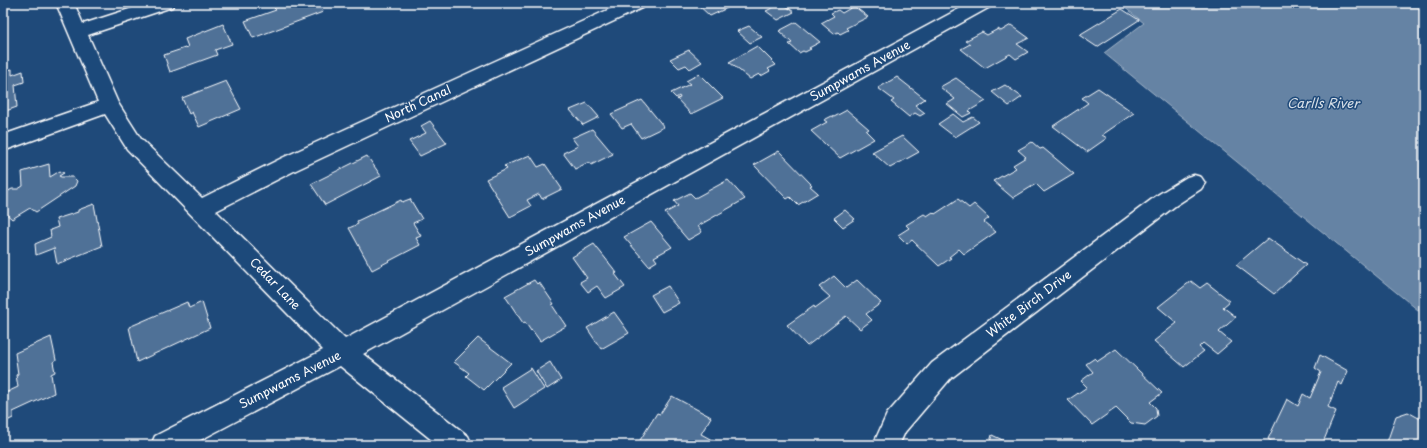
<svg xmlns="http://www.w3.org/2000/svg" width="1427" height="448" viewBox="0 0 1427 448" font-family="'Playpen Sans',sans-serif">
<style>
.water{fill:#6583a4;stroke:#a3b5c8}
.building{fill:#507197;stroke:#fff}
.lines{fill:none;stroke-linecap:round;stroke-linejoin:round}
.street-casing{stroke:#fff;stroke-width:3}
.street{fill:#1f4a7a;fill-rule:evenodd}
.labels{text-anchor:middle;stroke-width:3;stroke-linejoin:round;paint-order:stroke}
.street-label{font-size:12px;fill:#fff;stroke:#1f4a7a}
.water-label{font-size:13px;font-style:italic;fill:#d8e0e8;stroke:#1f4a7a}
</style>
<rect width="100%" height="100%" fill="#1f4a7a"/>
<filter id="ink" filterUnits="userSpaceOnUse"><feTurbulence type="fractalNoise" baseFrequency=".025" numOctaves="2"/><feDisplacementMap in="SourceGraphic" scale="8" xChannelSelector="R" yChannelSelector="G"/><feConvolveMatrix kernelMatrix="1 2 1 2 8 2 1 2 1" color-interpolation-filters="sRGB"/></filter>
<g filter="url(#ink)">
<!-- water -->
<polygon class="water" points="1128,3 1424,3 1424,315 1104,53 1144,23 1124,7"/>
<!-- building -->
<g class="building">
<polygon points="288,3 318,3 323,12 253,38 245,21 276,10 274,8"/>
<polygon points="696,3 738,3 710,16"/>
<polygon points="782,3 794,12 778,20 766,11"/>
<polygon points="854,6 868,17 846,28 848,30 840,34 838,32 834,34 821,23 834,16 831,13 838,10 842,13"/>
<polygon points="1122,9 1139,20 1097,47 1079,35"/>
<polygon points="796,22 820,42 809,48 811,49 805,52 803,51 799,53 789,44 792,43 779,31"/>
<polygon points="223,24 232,44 215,50 217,55 170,72 164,55 188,47 185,39"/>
<polygon points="1011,25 1029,38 1017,44 1028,52 1016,59 1010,54 985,68 961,49 970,44 965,41 982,32 987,35 998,29 1001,31"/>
<polygon points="749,26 762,37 750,43 737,31"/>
<polygon points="757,46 776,65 768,69 770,71 761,76 759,74 750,79 729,62"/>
<polygon points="689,50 702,62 690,69 686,65 679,68 670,59"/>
<polygon points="12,69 12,75 23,71 24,82 15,85 17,107 3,112 3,71"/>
<polygon points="699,74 723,98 691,114 677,99 680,98 679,96 676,98 671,93 690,84 686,81"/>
<polygon points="897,77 925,99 915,105 925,113 920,116 915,113 909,117 891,102 894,100 878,88"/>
<polygon points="956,78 986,101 969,111 971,113 963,117 947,104 955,99 940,87"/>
<polygon points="226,81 241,109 199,127 192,112 189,114 182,98"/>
<polygon points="1005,85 1022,97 1009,106 992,92"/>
<polygon points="1098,88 1134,113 1102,135 1107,138 1087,152 1053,126 1088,103 1082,98"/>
<polygon points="642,100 664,127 641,138 631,124 622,128 611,114"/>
<polygon points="587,103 599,117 583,125 570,110"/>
<polygon points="847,110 869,129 866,131 874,139 840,158 811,131 827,122 824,120 832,116 834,117"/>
<polygon points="953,114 963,122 973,117 979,122 955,137 938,124"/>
<polygon points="430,121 447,143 420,156 409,141 426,133 421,126"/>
<polygon points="592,129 613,154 591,165 589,162 575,169 563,153 578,146 572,138"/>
<polygon points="902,136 919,152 890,168 872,152"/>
<polygon points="1032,142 1040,149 1043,148 1074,174 1044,192 1036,184 1013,198 993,181 1016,168 1013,165 1026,157 1018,150"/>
<polygon points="779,151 812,185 810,186 818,193 798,205 790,197 787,199 754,165"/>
<polygon points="530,155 538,167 545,164 562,189 542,199 539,194 527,200 531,206 510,217 486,179 507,169 504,166"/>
<polygon points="367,156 381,176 325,205 311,184"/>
<polygon points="49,164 50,177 60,171 64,173 59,176 61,177 73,177 77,181 75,186 36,212 30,208 12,219 3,211 3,194 12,189 18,189 23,186 22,172"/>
<polygon points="728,180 745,199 698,226 702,232 688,240 665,213 678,206 674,201 690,193 695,198"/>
<polygon points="410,199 422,219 413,223 421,236 416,238 420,245 372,270 349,228 358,224 357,221 401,200 402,202"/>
<polygon points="958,199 969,208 974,204 989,218 984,222 996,232 964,254 959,249 949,257 951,258 939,266 912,240 907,244 898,235 909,228 906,225 924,214 927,216 933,212 935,214"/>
<polygon points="94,204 102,246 57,264 54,248 36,255 35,244 51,237 50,230 58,227 56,219 78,212 78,210"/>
<polygon points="845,210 855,219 843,227 834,218"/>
<polygon points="651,222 672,247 654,257 657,261 649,266 624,237"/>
<polygon points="1268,238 1306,265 1274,294 1236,265"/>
<polygon points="594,244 617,273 615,274 625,287 606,298 597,286 588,292 580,282 587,278 572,257"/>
<polygon points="834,276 846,288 857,280 881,303 866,314 872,320 860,329 846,316 807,346 787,325 814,306 815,308 830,297 819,287"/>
<polygon points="534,280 537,284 539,282 554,304 552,305 566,326 540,341 532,330 531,331 525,322 523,323 505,296"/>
<polygon points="1191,281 1200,288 1207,283 1230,301 1223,307 1236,317 1219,332 1231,342 1217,354 1203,343 1199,347 1204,351 1184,367 1154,341 1177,323 1158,307"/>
<polygon points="668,286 679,303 662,312 651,295"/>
<polygon points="187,302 189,308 202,302 210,328 137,362 129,327"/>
<polygon points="614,312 629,333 601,349 587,328"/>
<polygon points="51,337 56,360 53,362 55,372 51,374 54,393 13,412 13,418 3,423 3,394 18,387 16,375 18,374 15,353"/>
<polygon points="478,338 511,363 484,390 466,376 469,373 454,362"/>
<polygon points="1116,349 1162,393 1150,402 1156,408 1157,416 1145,425 1131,423 1116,408 1092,425 1068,400 1087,387 1081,381 1093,372 1086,364 1095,358 1098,361"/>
<polygon points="1320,355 1348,371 1342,385 1338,382 1328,407 1336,411 1322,445 1277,445 1268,439 1287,399 1298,406 1303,394 1310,398 1321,372 1315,368"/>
<polygon points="550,362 561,380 547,389 536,371"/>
<polygon points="531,368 544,389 514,408 501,387"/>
<polygon points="672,396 711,417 701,434 721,445 637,445 657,413 660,414"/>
<polygon points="1408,412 1424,421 1424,445 1386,445 1396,416"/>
<polygon points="992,435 1013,445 989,445"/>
</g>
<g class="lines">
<defs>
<g id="street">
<polygon points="56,3 74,3 83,24 148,3 175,3 172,7 88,35 118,103 141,139 202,198 282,158 623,3 647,3 644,7 296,170 216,211 345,339 970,3 993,3 990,7 363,354 468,436 472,445 438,445 340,366 191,445 151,445 155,436 323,350 127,149 105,114 3,151 3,135 98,102"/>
<polygon points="1194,175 1201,177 1205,183 1201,189 1175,206 950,379 905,432 899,445 873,445 887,414 932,363 1159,194 1187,177"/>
</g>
</defs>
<!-- street casing -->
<use href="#street" class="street-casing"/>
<!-- street -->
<use href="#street" class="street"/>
</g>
</g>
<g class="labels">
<!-- street labels -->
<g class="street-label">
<text transform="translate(860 71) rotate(-29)" y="4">Sumpwams Avenue</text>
<text transform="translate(418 104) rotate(-25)" y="4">North Canal</text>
<text transform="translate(575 226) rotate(-29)" y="4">Sumpwams Avenue</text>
<text transform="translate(275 284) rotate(46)" y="4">Cedar Lane</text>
<text transform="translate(1029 304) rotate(-37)" y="4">White Birch Drive</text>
<text transform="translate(290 380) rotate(-27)" y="4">Sumpwams Avenue</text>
</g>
<!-- water labels -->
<g class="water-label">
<text x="1323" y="108">Carlls River</text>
</g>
</g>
<!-- margin -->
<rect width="1427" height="448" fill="none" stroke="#1f4a7a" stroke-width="16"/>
<rect x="8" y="8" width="1411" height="432" fill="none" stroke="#fff" stroke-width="1.5" filter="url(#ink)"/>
</svg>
